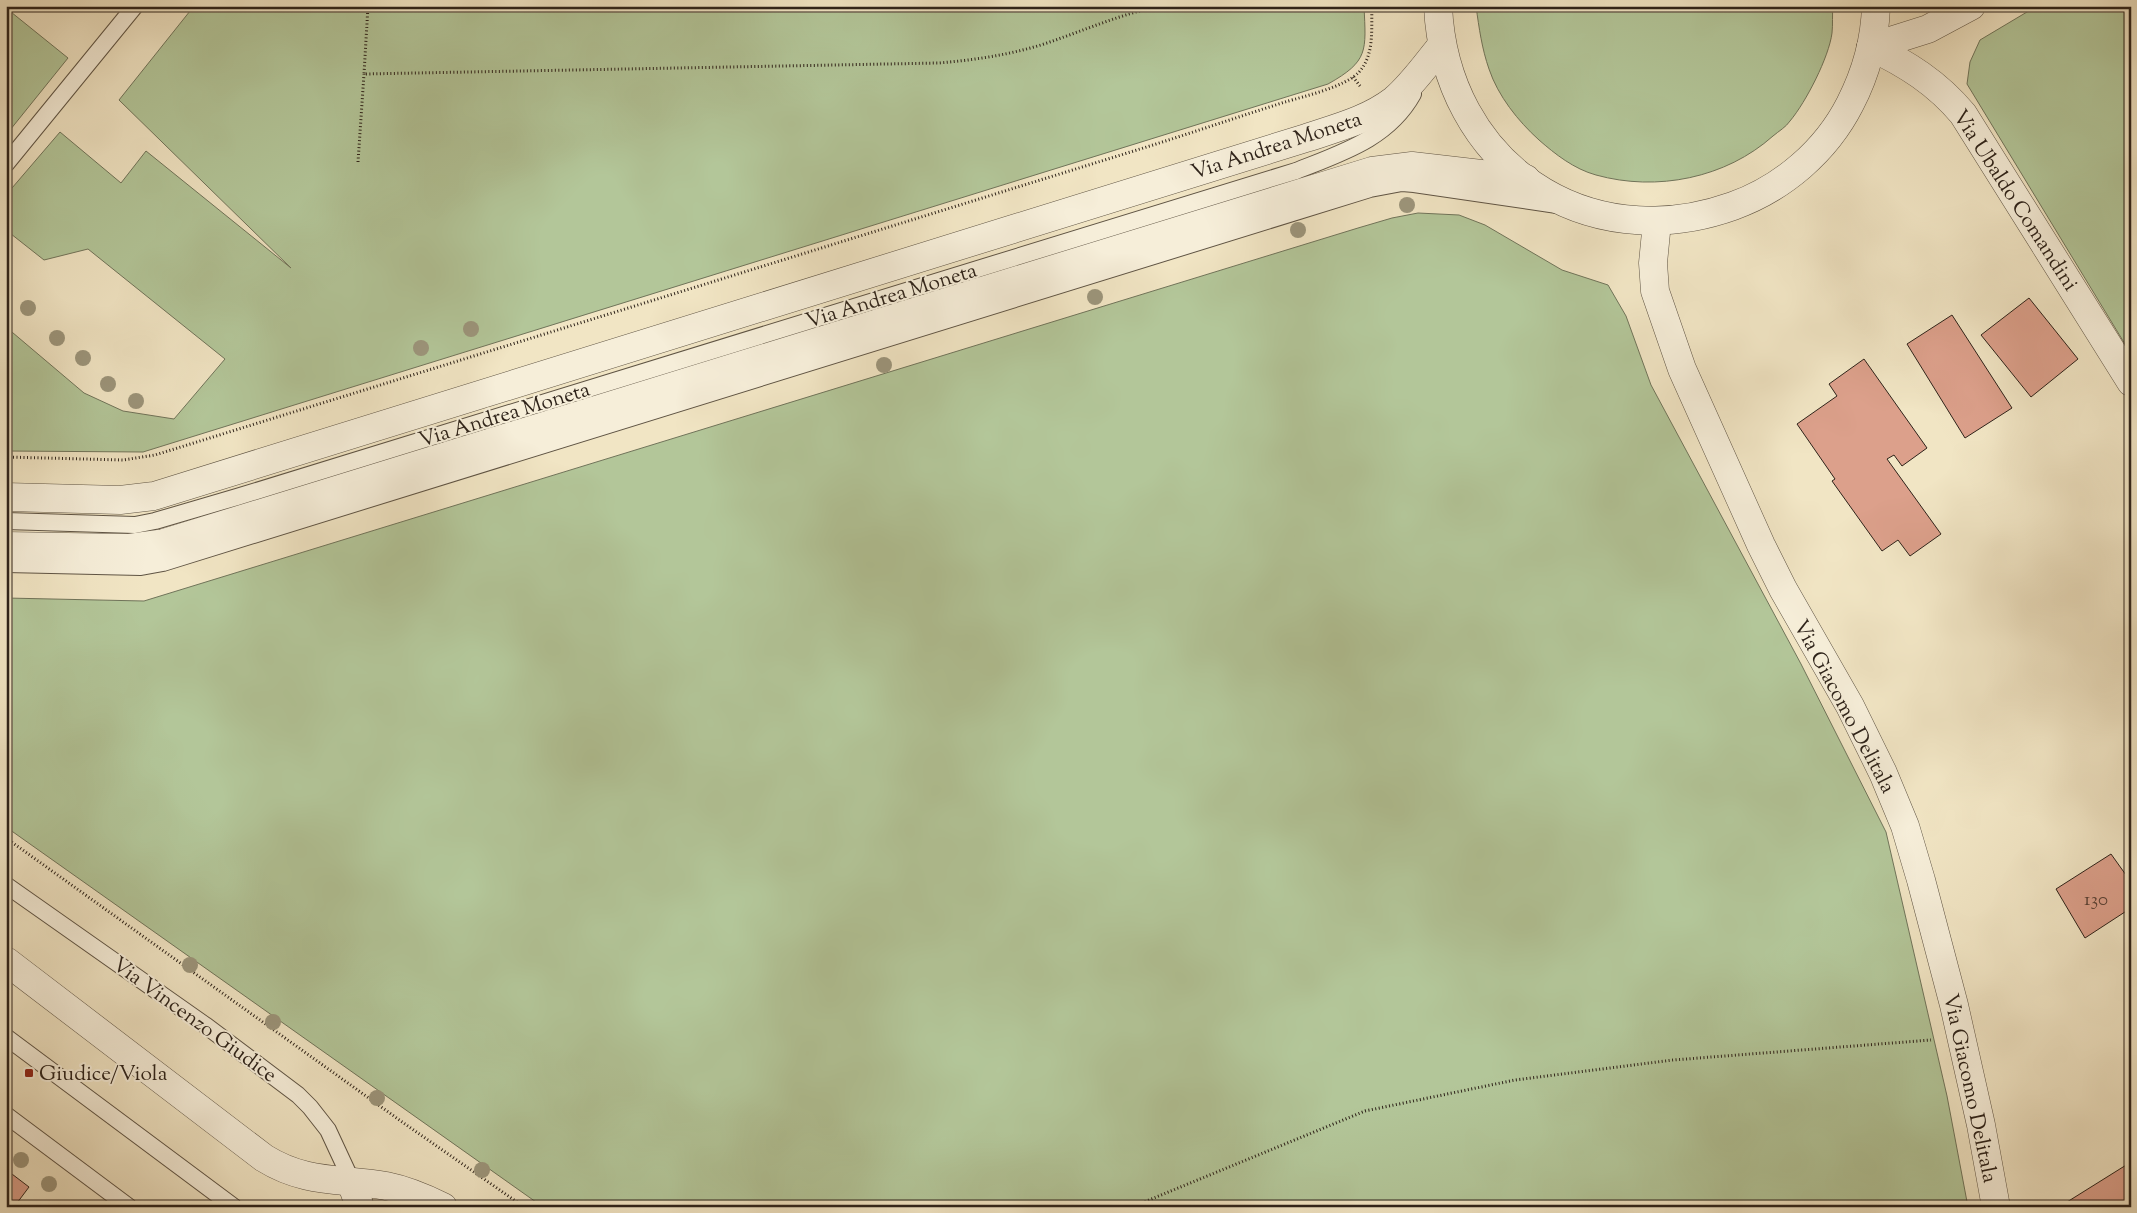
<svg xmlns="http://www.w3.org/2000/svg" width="2137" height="1213" viewBox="0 0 2137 1213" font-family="'Sorts Mill Goudy',serif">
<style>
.green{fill:#b3c699;stroke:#70745a}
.building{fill:#dca08b;stroke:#2e231a}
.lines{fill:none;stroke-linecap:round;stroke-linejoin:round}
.service-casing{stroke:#5f5444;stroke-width:18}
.minor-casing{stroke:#5f5444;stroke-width:29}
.tertiary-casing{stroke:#5f5444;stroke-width:29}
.path{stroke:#2e231a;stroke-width:3;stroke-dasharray:1 2.5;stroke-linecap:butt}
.service{stroke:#f6eed9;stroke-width:16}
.minor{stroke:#f6eed9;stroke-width:28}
.tertiary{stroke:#f6eed9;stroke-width:28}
.tree{fill:#9c957b}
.poi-dot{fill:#8f2418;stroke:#f6eed9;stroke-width:2}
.labels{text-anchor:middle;stroke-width:4;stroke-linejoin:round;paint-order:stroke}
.number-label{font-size:19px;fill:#5a4236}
.street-label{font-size:21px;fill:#2e231a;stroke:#f6eed9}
.poi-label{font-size:21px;fill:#2e231a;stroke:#f6eed9;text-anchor:start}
</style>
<rect width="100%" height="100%" fill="#f1e5c4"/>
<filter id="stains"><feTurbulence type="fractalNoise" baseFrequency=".004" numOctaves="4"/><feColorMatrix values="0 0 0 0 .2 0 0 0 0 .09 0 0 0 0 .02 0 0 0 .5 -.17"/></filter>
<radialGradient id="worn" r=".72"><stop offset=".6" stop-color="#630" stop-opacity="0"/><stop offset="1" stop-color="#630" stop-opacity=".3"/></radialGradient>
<!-- green -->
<g class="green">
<path d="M194,6H1364C1366,51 1369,61 1328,84L143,452L6,451V327L84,393L123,411L174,419L225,359L88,249L44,260L6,230V195L60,132L121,183L146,151L291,268L119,100Z"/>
<path d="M1476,6H1833C1832,15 1833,24 1832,33C1829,57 1806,102 1790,121C1786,127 1779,131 1773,136C1726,178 1657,192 1596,175C1574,169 1555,154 1539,140C1518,121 1498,96 1489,69C1482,49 1479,28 1476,6Z"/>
<polygon points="2037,6 2131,6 2131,354 1967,84 1970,62 1980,40"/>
<polygon points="6,8 68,58 6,135"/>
<polygon points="1418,213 1459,215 1485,225 1562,270 1608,285 1626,316 1651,385 1801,664 1886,832 1947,1096 1968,1207 543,1207 6,827 6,598 144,601 1358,228 1392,218"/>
</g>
<!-- building -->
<g class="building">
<polygon points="2029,298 2078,359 2031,397 1981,335"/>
<polygon points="1952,315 2012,408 1965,438 1907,344"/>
<polygon points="1864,359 1927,448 1902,466 1894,455 1887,459 1941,534 1910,556 1898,540 1882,551 1832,481 1835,479 1797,424 1837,396 1829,384"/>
<polygon points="2111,854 2131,882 2131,908 2085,938 2056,889"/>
<polygon points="2131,1162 2131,1207 2059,1207"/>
<polygon points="8,1171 29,1187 14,1207 6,1205"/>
</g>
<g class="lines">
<defs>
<g id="service">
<polyline points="6,164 135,6"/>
<path d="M6,521L135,525L155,521L237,497L1296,171C1341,153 1388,139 1413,94"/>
<polyline points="6,564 141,567 163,563 1370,189 1402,183 1414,184 1557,205"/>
<polyline points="6,885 205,1025 298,1095 310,1107 328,1130 354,1186"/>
<polyline points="6,1037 234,1207"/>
<polyline points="6,1115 129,1207"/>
</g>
<g id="minor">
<path d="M1871,47C1907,64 1937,83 1963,114L2131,382"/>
<polyline points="1657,222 1653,263 1655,291 1682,369 1761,545 1783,589 1850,706 1883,773 1905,826 1921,880 1954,1005 1981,1125 1996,1207"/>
<polyline points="351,1182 360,1207"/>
</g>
<g id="tertiary">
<path d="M1438,6C1445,163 1585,259 1733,206C1783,188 1826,151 1850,104C1866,73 1875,41 1876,6"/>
<polyline points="1871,47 1928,29 1971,6"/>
<path d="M6,497L120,500L154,496L1306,138C1336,128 1368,120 1394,100C1412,85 1427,63 1442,45"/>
<polyline points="6,546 128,548 164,543 1372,171 1412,166 1526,179"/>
<path d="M6,961L264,1158C306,1184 340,1178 386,1186C406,1190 425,1198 443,1207"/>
</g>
</defs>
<!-- service casing -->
<use href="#service" class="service-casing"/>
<!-- minor casing -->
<use href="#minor" class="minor-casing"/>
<!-- tertiary casing -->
<use href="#tertiary" class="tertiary-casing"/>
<!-- path -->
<g class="path">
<path d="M368,6L364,74L939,63C974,60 1009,55 1044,44C1083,31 1120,14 1161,6"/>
<polyline points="1353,77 1360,86"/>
<polyline points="358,162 364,74"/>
<path d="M6,457L123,460L155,455L1153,145C1197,131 1241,116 1285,102C1305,96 1345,87 1359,72C1375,54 1371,29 1372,6"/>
<polyline points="6,838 405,1124 524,1207"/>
<polyline points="1132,1207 1365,1111 1515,1080 1673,1060 1931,1040"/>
</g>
<!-- service -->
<use href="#service" class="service"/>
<!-- minor -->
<use href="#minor" class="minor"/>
<!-- tertiary -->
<use href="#tertiary" class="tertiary"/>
</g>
<!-- trees -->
<g class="tree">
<circle cx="1407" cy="205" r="8"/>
<circle cx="1298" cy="230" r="8"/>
<circle cx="1095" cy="297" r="8"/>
<circle cx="28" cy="308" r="8"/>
<circle cx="471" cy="329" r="8"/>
<circle cx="57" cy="338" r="8"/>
<circle cx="421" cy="348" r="8"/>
<circle cx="83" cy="358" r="8"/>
<circle cx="884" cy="365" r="8"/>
<circle cx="108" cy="384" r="8"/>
<circle cx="136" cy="401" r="8"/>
<circle cx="190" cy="965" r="8"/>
<circle cx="273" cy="1022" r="8"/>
<circle cx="377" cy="1098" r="8"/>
<circle cx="21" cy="1160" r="8"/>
<circle cx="482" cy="1170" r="8"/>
<circle cx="49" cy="1184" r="8"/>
</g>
<!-- markers -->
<rect class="poi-dot" x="24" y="1068" width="10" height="10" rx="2.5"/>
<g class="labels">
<!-- number labels -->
<g class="number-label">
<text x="2096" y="905">130</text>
</g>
<!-- street labels -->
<g class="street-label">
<text transform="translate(1276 145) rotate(-18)" y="7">Via Andrea Moneta</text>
<text transform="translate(2016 200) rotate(57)" y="7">Via Ubaldo Comandini</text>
<text transform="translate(891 295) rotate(-17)" y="7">Via Andrea Moneta</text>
<text transform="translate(504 414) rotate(-17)" y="7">Via Andrea Moneta</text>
<text transform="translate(1845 706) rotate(62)" y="7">Via Giacomo Delitala</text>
<text transform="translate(195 1019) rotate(36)" y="7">Via Vincenzo Giudice</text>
<text transform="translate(1971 1088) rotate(78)" y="7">Via Giacomo Delitala</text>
</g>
<!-- poi labels -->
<g class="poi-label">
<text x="39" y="1080">Giudice/Viola</text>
</g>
</g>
<!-- margin -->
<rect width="2137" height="1213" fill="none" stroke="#f1e5c4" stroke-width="25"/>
<rect x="8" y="8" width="2122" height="1198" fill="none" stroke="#2e231a" stroke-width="2.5"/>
<rect x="12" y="12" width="2112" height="1188" fill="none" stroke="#2e231a"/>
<rect width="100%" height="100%" filter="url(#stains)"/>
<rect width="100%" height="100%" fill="url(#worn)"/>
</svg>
